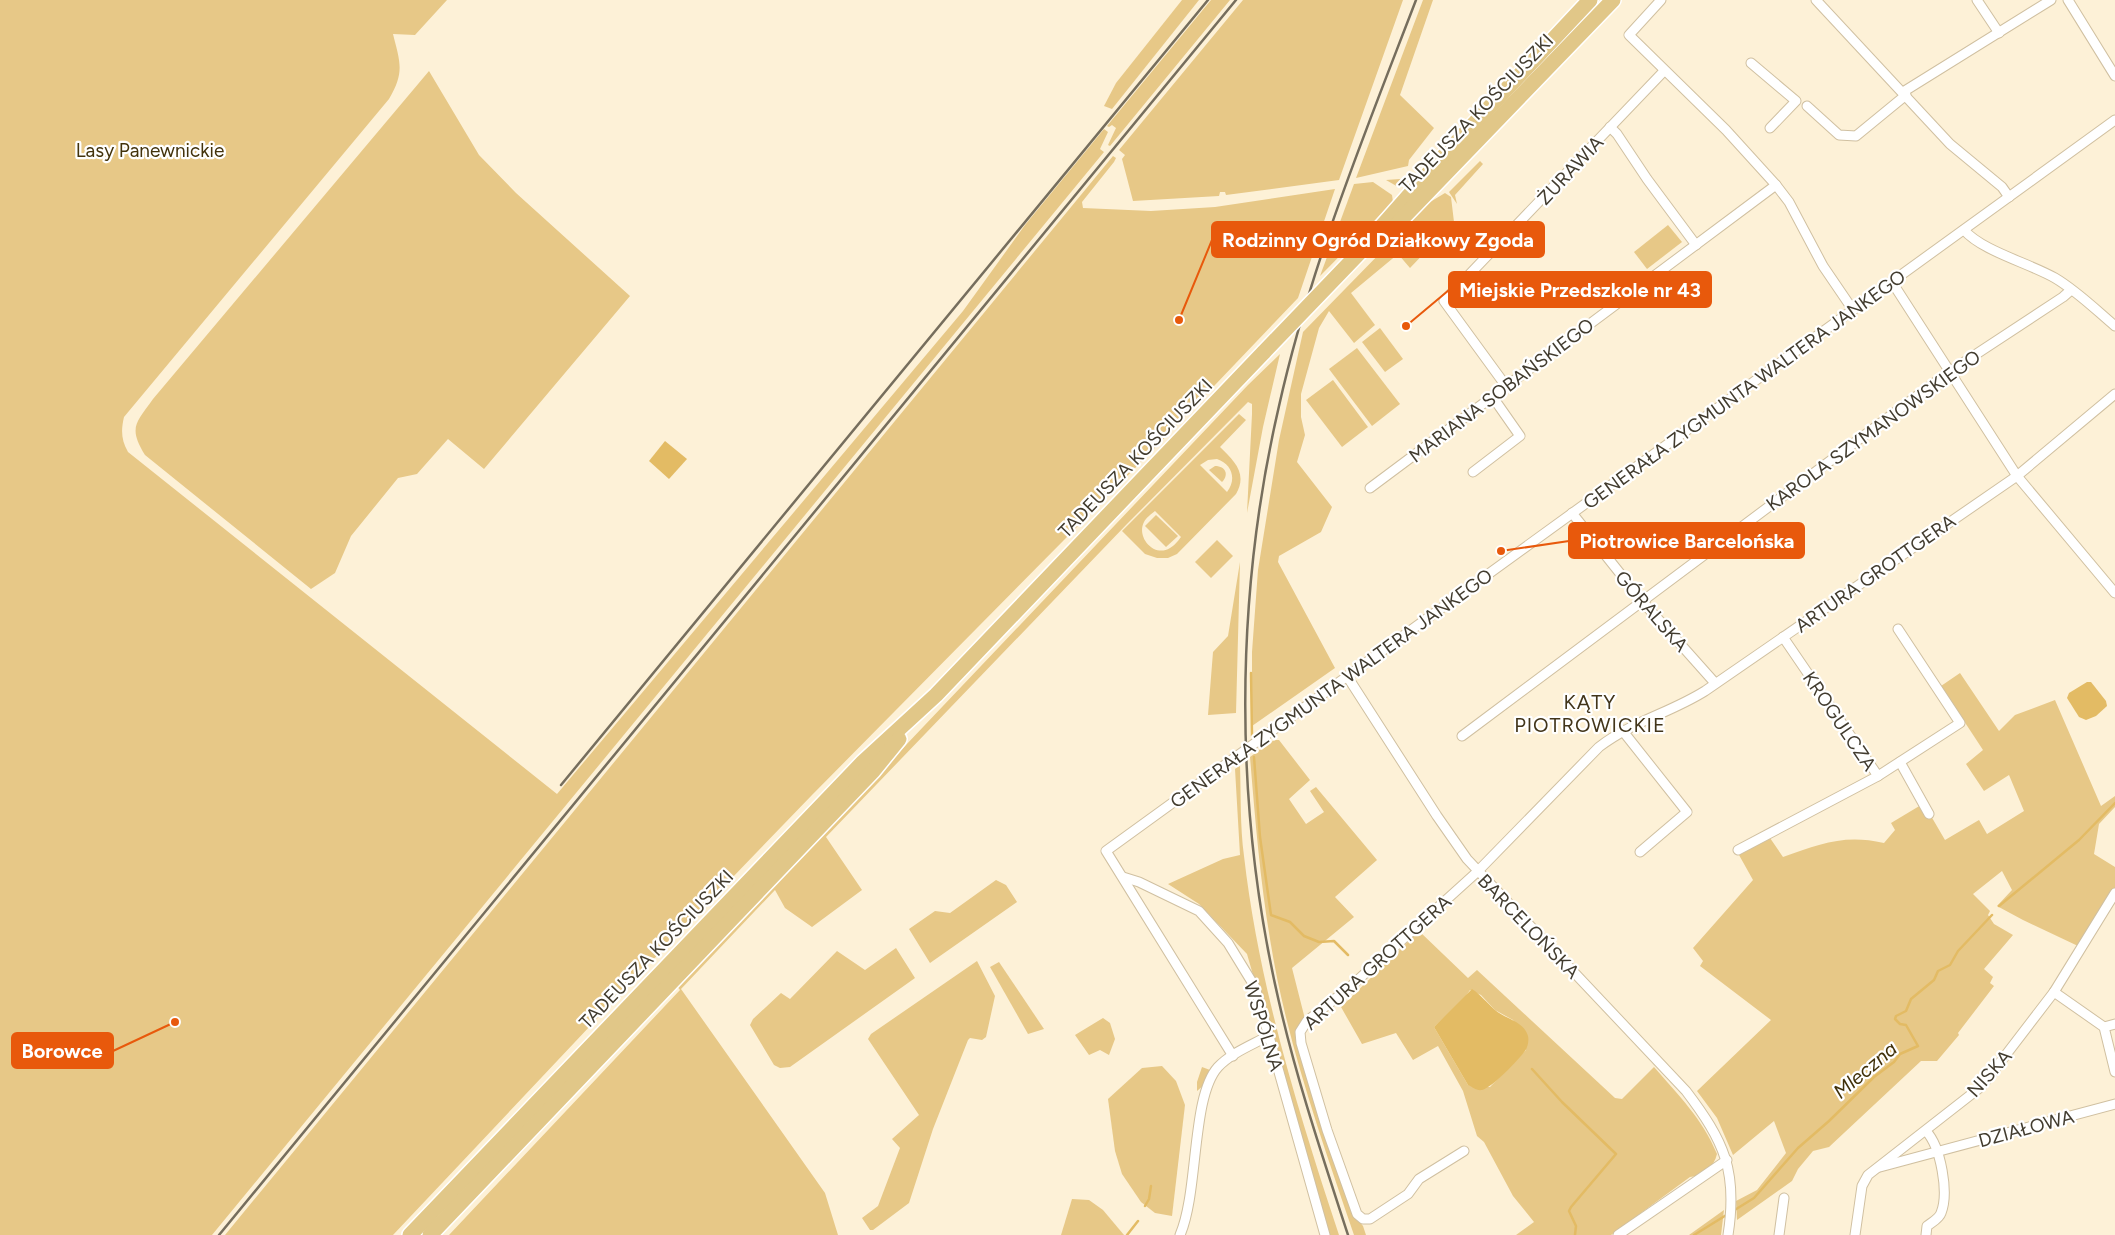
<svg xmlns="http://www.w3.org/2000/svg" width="2115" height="1235" viewBox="0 0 2115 1235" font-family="Figtree,sans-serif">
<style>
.green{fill:#e7c887;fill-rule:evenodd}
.water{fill:#e3bb64}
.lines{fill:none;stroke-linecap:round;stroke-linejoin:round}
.stream{stroke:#e3bb64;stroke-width:2.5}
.minor-casing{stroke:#d0c0a1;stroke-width:11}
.primary-casing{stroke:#fff;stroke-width:18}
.minor{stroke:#fff;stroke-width:9}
.primary{stroke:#e1c788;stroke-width:15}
.rail{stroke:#766e5d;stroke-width:2.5}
.primary-bridge-casing{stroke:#fff;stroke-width:18;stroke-linecap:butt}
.primary-bridge{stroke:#e1c788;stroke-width:15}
.labels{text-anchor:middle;stroke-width:4.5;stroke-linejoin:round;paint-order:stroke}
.street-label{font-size:19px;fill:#423c2f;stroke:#fff}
.park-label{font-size:19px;fill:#43330c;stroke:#fff}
.neighbourhood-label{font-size:20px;letter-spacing:1px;fill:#42351a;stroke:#fff}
.water-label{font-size:20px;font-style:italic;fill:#403009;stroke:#fff}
.leader{fill:none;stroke:#e8590c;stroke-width:2}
.callout-dot{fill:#e8590c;stroke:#fff;stroke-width:2}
.callout{fill:#e8590c;stroke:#e8590c;stroke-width:2}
.callout-label{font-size:20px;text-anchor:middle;font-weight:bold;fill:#fff}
</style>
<rect width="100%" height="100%" fill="#fdf1d7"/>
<!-- green -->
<g class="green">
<path d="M0,0H447L415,35L393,34C400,62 405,72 389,99L124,417C121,430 121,440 128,452L557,794L963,311L1025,225L1104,129L1108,132L1100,149L1104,152L212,1235H0Z"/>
<polygon points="1182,0 1199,0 1112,109 1104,106 1116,83"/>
<polygon points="1211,0 1230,0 1110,146 1108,145 1116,128 1112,125 1109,127 1107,126"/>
<polygon points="1243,0 1403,0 1339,180 1226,195 1225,192 1220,192 1219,196 1133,201 1122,159 1125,155 1119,150"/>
<polygon points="1423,0 1433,0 1400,95 1434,128 1409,160 1408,166 1356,178"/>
<path d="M429,71L479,155L516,193L630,296L484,469L448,439L417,474L398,478L351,536L335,573L311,589L145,455C128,427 136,423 153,399Z"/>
<polygon points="1113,156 1116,158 1114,162 1082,202 1083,208 1151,211 1215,207 1335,189 1298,298 1152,451 812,795 624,990 393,1235 225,1235"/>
<polygon points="1480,161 1483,164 1455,195 1457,204 1449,192"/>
<polygon points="1400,179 1408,179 1400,188 1386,180"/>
<polygon points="1373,182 1392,195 1393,202 1320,276 1354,184"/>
<polygon points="1445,193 1451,197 1454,222 1410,268 1398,254 1351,293 1375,325 1354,343 1329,311 1319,328 1301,394 1301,417 1305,435 1297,462 1332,507 1321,532 1279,556 1278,562 1335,668 1252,726 1252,652 1258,570 1279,440 1303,332 1430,202"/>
<polygon points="1668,225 1682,242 1647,269 1634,252"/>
<polygon points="1380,328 1403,359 1385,372 1362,342"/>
<polygon points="1357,348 1400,404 1372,426 1329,369"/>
<polygon points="1280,354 1263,427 1247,513 1252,414 1252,404 1248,402 1126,525 826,837 862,890 812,927 785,908 775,890 681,989 825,1193 838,1235 449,1235 680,990 677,986 1248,385"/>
<polygon points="1333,380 1368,427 1342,447 1306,400"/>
<path d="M1239,414L1246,420L1220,447C1234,461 1248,473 1236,494L1177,554L1168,558H1157L1145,554L1122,531ZM1217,459C1232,464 1237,479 1227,492L1200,465L1208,460ZM1155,511L1181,537C1178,541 1174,546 1170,548C1154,558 1136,537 1144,522C1146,518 1151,514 1155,511Z"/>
<path d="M1215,466C1226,466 1229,475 1222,482L1209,470Z"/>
<polygon points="1156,515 1178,536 1166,547 1145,526"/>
<polygon points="1217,540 1233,556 1211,578 1195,562"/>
<polygon points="1240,562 1236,713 1208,715 1213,652 1228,636"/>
<path d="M1960,673L1999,731L2015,715L2055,700L2101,806L2115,796V807L2099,824L2094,854L2115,867V888L2078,946L2023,920L1997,906L2012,890L2002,871L1973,894L1990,911L1988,915L1994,924L2013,935L1984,969L1993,977L1990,983L1994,986L1958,1033L1959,1035L1937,1061H1921L1829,1147L1813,1151L1798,1169L1792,1181L1737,1220L1736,1201L1757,1190L1786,1153L1774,1121L1733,1155L1717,1118L1697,1091L1771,1020L1700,966L1703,961L1693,948L1753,880L1739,855L1770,838L1783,857C1820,844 1844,834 1884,843L1895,830L1891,823L1921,805L1931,816L1945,840L1979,820L1987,834L2024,811L2009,775L1984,791L1966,764L1983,750L1941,686Z"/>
<path d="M1276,740H1279L1310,780L1289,799L1306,824L1324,812L1310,791L1316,787L1377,860L1335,897L1354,917L1292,968L1305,1019L1298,1028L1318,1108L1351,1211L1363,1226L1366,1235H1354C1321,1138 1286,1040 1270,939C1260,879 1255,818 1250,757L1270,742Z"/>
<path d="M1240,765C1241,795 1240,826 1244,856C1259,986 1298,1111 1339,1235H1328L1247,954L1199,904L1168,884L1223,859L1240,855L1235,769Z"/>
<polygon points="996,880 1006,885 1017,902 930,963 909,929 935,911 950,913"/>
<path d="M1419,931L1468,978L1477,970L1615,1098L1622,1099L1654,1067C1679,1096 1702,1118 1717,1154C1714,1167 1703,1176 1690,1177L1611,1235H1516L1534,1222L1513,1196L1484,1142L1477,1136L1463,1091L1438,1046L1413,1060L1396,1033L1362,1044L1341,1007ZM1470,990L1481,995L1495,1010L1513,1020L1526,1050L1490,1087L1468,1085L1434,1027L1463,1000Z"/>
<polygon points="896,948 915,978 790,1067 780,1068 774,1065 750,1025 753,1019 781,993 790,999 837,951 865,970"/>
<polygon points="977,961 995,996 986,1037 982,1040 970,1038 968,1040 933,1129 909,1203 873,1230 870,1230 862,1218 878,1206 900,1148 892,1139 919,1115 868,1039 871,1034"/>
<polygon points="999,962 1044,1029 1028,1034 990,967"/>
<polygon points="1103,1018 1110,1023 1115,1039 1109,1055 1100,1050 1089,1055 1075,1035"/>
<polygon points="1162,1066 1176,1081 1185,1105 1172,1216 1155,1213 1141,1202 1122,1174 1115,1151 1108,1099 1142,1068"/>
<polygon points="1202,1067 1210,1070 1204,1085 1197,1091 1197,1082"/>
<polygon points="1072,1199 1089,1200 1103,1210 1124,1235 1061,1235"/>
<polygon points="1724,1210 1721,1235 1689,1235"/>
</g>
<!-- water -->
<g class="water">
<polygon points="665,441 687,459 669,479 649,461"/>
<polygon points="2087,682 2091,682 2106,701 2107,706 2096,716 2086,720 2079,717 2067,698 2069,693"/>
<path d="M1472,989C1481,995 1487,1003 1495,1010C1505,1019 1524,1021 1528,1036C1529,1040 1528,1047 1525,1051C1518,1060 1493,1087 1482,1090C1476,1091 1473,1087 1468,1085L1434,1027Z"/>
</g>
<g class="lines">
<!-- stream -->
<g class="stream">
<polyline points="1251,673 1252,736"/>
<polyline points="1254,757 1260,837 1271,915 1290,922 1304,936 1319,942 1334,941 1348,955"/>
<polyline points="1999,906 2079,840 2115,803"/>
<polyline points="1532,1069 1562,1102 1616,1154 1571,1207 1569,1211 1576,1226 1575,1235"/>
<polyline points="1145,1206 1149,1199 1151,1186"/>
<polyline points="1733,1211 1754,1198 1798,1148 1829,1121 1874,1077 1894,1062 1900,1054 1918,1046 1906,1025 1900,1024 1895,1019 1896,1016 1906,1011 1911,999 1934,980 1938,971 1950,965 1958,951 1992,915"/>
<polyline points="1127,1235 1138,1221"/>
<polyline points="1694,1235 1728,1214"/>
</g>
<defs>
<g id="minor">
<polyline points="1661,0 1629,35 1726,130 1776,185 1789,202 1823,266 1853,310"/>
<polyline points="1816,0 1950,144 2002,187 2009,197"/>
<polyline points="1977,0 1999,33"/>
<polyline points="2068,0 2115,76"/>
<polyline points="1751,63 1796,101 1770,128"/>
<polyline points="1903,92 2051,0"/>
<polyline points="1807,106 1839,135 1856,136 1906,95"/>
<polyline points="1610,127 1617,134 1647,179 1696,245"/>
<path d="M1964,230C1982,251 2029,263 2055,278C2077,291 2096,310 2115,326"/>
<polyline points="1892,282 2017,476 2115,593"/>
<polyline points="1506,386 1444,301 1664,71"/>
<polyline points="1473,472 1520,436 1492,396"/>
<polyline points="1370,488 1776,185"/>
<polyline points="1572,513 1642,601 1715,683"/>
<path d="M1347,676L1437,816L1467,859L1686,1091C1724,1141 1738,1171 1728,1235"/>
<polyline points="1622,730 1687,812 1640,852"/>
<polyline points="1462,736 1949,372 2063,297 2071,290"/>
<polyline points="1900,762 1929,814"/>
<polyline points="1878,776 1960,723 1898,629"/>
<polyline points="1738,850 1878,776 1783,637"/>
<polyline points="1123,877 1139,882 1199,911 1228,943 1255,987 1325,1235"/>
<polyline points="2054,992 2104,1027 2115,1072"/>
<polyline points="2104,1027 2115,1024"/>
<polyline points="1233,1056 1106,851 2115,120"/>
<path d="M1926,1131C1941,1147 1949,1193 1941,1213C1939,1219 1932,1222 1927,1226L1926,1235"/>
<path d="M1464,1151L1419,1179L1408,1194L1370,1219H1363L1357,1214L1327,1130L1301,1043L1300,1032L1307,1021L1350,987L1477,872L1599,747C1633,721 1670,713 1705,691L2017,476L2115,394"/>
<polyline points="1880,1167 2115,1104"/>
<path d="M1180,1235C1199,1191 1191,1097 1218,1067C1231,1053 1252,1045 1268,1036"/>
<polyline points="1618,1235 1727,1160"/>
<polyline points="1779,1235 1784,1198"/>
<polyline points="1855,1235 1862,1186 1868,1175 1982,1086 2054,992 2115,893"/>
</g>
<g id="primary">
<polyline points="1375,234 1442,158 1590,0"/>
<polyline points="1363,249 1395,226 1613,0"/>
<polyline points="410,1235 863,762 936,695 1264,352"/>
<polyline points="430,1235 873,771 899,739"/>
</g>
</defs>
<!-- minor casing -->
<use href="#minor" class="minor-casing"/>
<!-- primary casing -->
<use href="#primary" class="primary-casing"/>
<!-- minor -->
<use href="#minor" class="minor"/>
<!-- primary -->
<use href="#primary" class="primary"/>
<!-- rail -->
<g class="rail">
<polyline points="561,785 1208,0"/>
<polyline points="219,1235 1236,0"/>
<path d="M1348,1235C1323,1158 1297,1081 1279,1002C1234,808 1234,600 1279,406C1310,267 1365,133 1416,0"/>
</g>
<defs>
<polyline id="primary-bridge" points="1264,352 1363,249"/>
</defs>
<!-- primary-bridge casing -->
<use href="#primary-bridge" class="primary-bridge-casing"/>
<!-- primary-bridge -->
<use href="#primary-bridge" class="primary-bridge"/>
</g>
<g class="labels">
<!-- street labels -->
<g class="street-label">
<text transform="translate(1476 113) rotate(-46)" y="7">TADEUSZA KOŚCIUSZKI</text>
<text transform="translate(1570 170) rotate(-47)" y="7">ŻURAWIA</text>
<text transform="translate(1744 389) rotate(-36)" y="7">GENERAŁA ZYGMUNTA WALTERA JANKEGO</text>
<text transform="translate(1501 390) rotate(-37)" y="7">MARIANA SOBAŃSKIEGO</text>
<text transform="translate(1873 430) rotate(-36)" y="7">KAROLA SZYMANOWSKIEGO</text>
<text transform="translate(1135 458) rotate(-46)" y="7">TADEUSZA KOŚCIUSZKI</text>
<text transform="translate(1875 573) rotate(-35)" y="7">ARTURA GROTTGERA</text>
<text transform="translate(1652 611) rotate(49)" y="7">GÓRALSKA</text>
<text transform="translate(1331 688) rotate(-36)" y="7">GENERAŁA ZYGMUNTA WALTERA JANKEGO</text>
<text transform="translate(1840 721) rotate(56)" y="7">KROGULCZA</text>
<text transform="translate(1529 926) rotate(46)" y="7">BARCELOŃSKA</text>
<text transform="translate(656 949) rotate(-46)" y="7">TADEUSZA KOŚCIUSZKI</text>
<text transform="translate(1377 962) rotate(-42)" y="7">ARTURA GROTTGERA</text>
<text transform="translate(1264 1026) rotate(73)" y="7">WSPÓLNA</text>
<text transform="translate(1989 1073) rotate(-48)" y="7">NISKA</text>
<text transform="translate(2026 1128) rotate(-15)" y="7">DZIAŁOWA</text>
</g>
<!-- park labels -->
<g class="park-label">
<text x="150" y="157">Lasy Panewnickie</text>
</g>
<!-- neighbourhood labels -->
<g class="neighbourhood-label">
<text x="1590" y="709">KĄTY<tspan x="1590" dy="23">PIOTROWICKIE</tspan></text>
</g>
<!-- water labels -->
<g class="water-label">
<text transform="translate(1865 1070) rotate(-40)" y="7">Mleczna</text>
</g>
</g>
<!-- callouts -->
<path class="leader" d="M1179 320L1212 240M1406 326L1449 290M1501 551L1569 541M175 1022L113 1051"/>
<g class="callout-dot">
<circle cx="1179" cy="320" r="5"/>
<circle cx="1406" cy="326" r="5"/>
<circle cx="1501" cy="551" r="5"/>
<circle cx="175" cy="1022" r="5"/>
</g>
<g class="callout">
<rect x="1212" y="222" width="332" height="35" rx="5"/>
<rect x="1449" y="272" width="262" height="35" rx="5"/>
<rect x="1569" y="523" width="235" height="35" rx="5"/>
<rect x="12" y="1033" width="101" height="35" rx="5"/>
</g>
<g class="callout-label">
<text x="1378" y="247">Rodzinny Ogród Działkowy Zgoda</text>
<text x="1580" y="297">Miejskie Przedszkole nr 43</text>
<text x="1687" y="548">Piotrowice Barcelońska</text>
<text x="62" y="1058">Borowce</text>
</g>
</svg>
